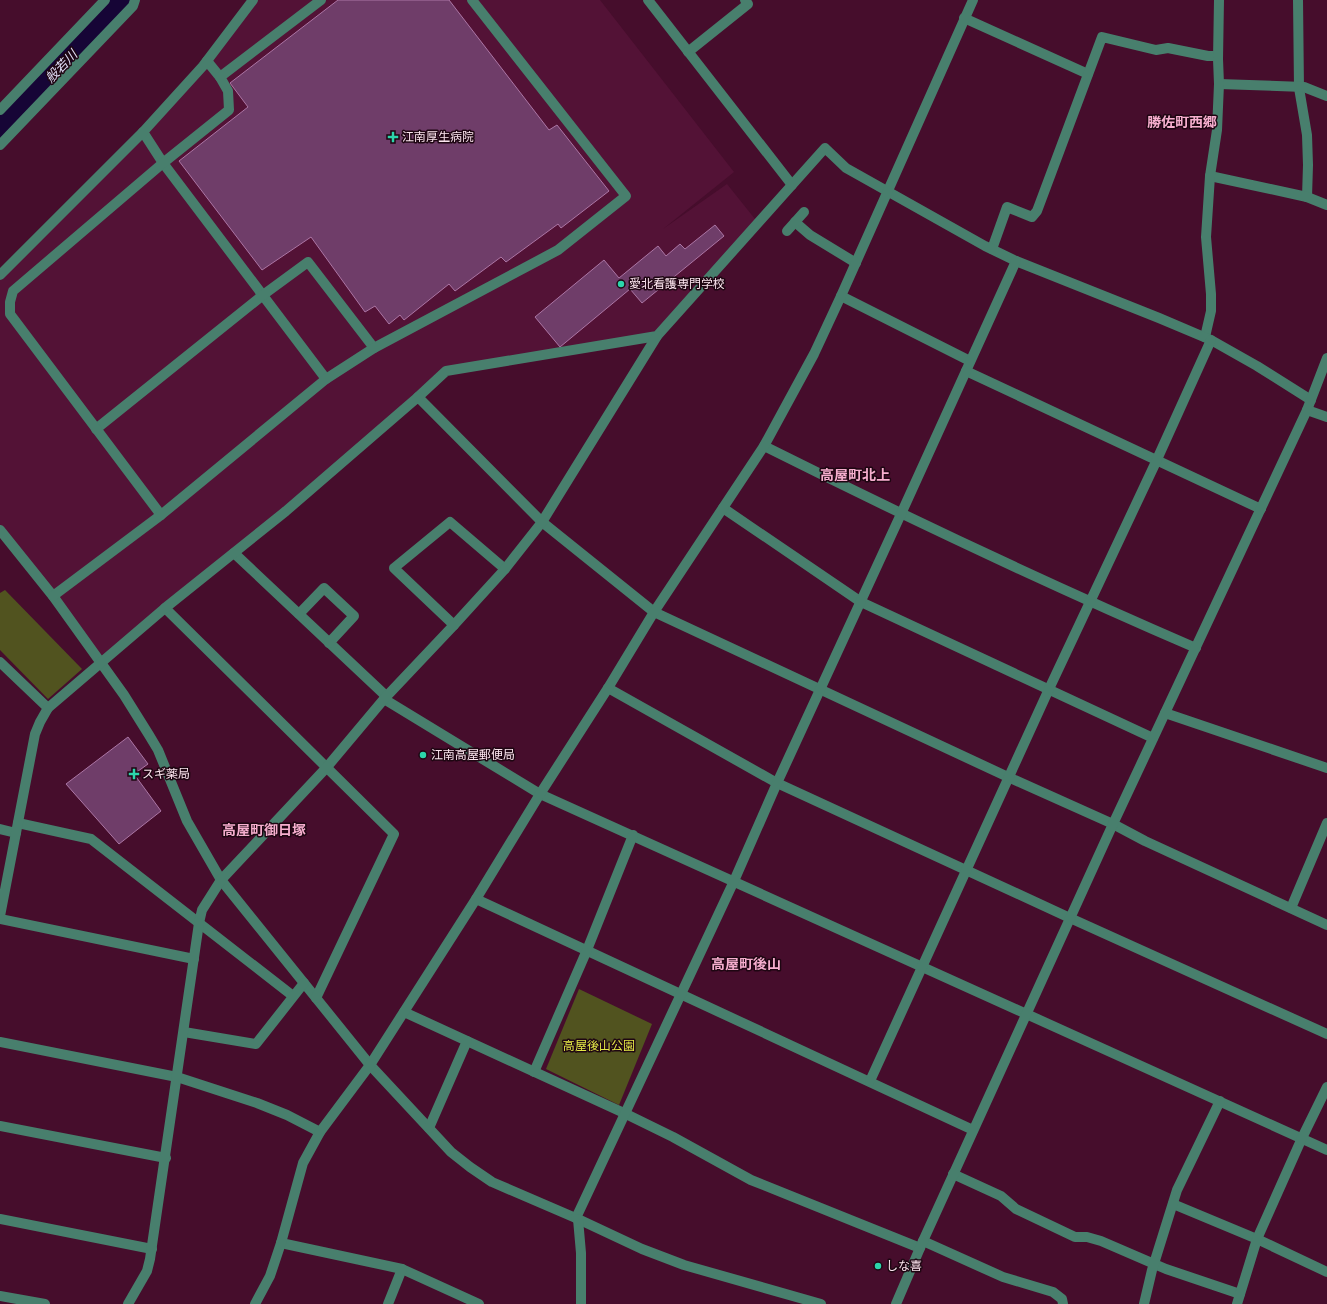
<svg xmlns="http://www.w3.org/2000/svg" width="1327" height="1304" viewBox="0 0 1327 1304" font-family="'Varela Round','Noto Sans JP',sans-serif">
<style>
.built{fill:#531236}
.green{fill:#51531f}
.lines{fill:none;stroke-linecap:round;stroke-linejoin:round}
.river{stroke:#160536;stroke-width:24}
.building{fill:#6f3d69;stroke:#ac76a5}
.minor{stroke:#487f6d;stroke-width:10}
.poi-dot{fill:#2cd5ab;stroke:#1e0612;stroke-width:1.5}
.labels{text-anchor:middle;stroke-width:3;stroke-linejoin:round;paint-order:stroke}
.poi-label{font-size:12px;fill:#fce5ef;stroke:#1e0612;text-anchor:start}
.park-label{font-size:12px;fill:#e4e946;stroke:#1e0612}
.water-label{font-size:13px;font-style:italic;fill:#e1def8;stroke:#1e0612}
.quarter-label{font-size:14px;font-weight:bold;fill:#f6aece;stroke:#1e0612}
</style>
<rect width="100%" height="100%" fill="#460d2c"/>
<!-- built -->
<polygon class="built" points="253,0 600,0 734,172 663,229 727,184 759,224 657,336 446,371 102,664 0,529 0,275 143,132"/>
<!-- green -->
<g class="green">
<polygon points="5,590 82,669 48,699 0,650 0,593"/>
<polygon points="579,989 652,1024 619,1105 546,1069"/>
</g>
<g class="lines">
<!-- river -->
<polyline class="river" points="0,130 111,13 120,0"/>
</g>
<!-- building -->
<g class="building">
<polygon points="338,0 449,0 549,130 557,125 609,191 561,228 558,224 506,262 501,257 455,291 449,284 404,320 400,315 389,324 375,306 365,312 311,237 262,270 179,161 248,107 230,83"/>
<polygon points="715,225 724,236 642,303 630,289 560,347 535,317 604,260 619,278 658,246 666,256 680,244 685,249"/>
<polygon points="128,737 148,764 134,774 161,811 119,844 66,784"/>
</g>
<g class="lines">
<!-- minor -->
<g class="minor">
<polyline points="648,0 792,185"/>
<polyline points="1298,0 1299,88 1307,135 1308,165 1307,197"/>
<polyline points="964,18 1088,74"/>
<polyline points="688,52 748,4 745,0"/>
<polyline points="207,61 220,77"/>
<polyline points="1219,84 1304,87 1327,96"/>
<polyline points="0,110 105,0"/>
<polyline points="143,132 163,163 326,379"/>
<polyline points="0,145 133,6 135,0"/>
<polyline points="1210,176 1307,197 1327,205"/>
<polyline points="795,222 810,235 856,263"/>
<polyline points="787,231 804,212"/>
<polyline points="992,249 1007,207 1032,217 1037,211 1102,37 1156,50 1168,48 1208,56 1218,56"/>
<polyline points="0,275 143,132 203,66 253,0"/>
<polyline points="841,296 970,361"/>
<polyline points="1205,337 1211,311 1211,294 1206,237 1210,176 1217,130 1219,84 1218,59 1219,0"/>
<polyline points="966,371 1261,509"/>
<polyline points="418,397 446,371 657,336 825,148 846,168 985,246 1016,261 1159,318 1211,340 1257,366 1311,400"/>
<polyline points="1307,410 1327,417"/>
<polyline points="96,429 263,295 308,262 374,348"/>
<path d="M764,446C906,517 1050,585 1196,648"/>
<polyline points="723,508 861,602 1153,738"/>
<polyline points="161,515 10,314 10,302 13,291 163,163 229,110 228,91 220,77 321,0"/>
<polyline points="0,530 53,596 124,695 149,735 158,750 187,821 221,880 370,1065 451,1152 470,1167 492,1182 578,1219 642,1249 684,1265 821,1304"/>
<polyline points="234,553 386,696"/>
<polyline points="53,596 161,515 326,379 374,348 558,250 626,196 472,0"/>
<polyline points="165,608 394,834 316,998"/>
<polyline points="299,614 324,588 354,616 329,643"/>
<polyline points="454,625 394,568 450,522 505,569"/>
<polyline points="0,662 48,708"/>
<polyline points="608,688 777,783 1070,918 1327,1034"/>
<polyline points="384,699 540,794 1327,1150"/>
<polyline points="1165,713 1327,768"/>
<polyline points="18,823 91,839 293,996"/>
<polyline points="0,829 16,833"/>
<polyline points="476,899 973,1130"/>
<polyline points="1291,908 1327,823"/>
<polyline points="0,916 35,734 40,722 48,708 165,608 286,511 418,397 542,522 654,612 1008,777 1113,824 1145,841 1327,925"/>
<polyline points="0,919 194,959"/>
<polyline points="404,1012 624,1113 673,1137 751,1180 920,1248"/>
<polyline points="184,1032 256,1044 304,983"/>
<polyline points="0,1042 177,1077 257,1103 287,1115 320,1132"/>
<polyline points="534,1072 587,950 633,835"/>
<polyline points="870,1081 1049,689 1154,466 1211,340"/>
<polyline points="0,1126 166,1158"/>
<polyline points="429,1128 467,1041"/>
<polyline points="953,1174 1001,1196 1016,1209 1075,1237 1087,1237 1101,1241 1166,1269 1240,1294"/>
<polyline points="1173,1204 1257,1239 1327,1272"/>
<polyline points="576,1218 734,881 777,783 901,514 1016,261"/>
<polyline points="0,1219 152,1249"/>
<polyline points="578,1219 581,1253 581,1304"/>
<polyline points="923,1241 1003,1277 1053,1292 1062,1299 1063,1304"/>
<polyline points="281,1243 402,1269 479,1304"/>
<polyline points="0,1296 45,1304"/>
<polyline points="128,1304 147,1271 150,1259 199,923 202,910 221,880 327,767 384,699 454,625 505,569 542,522 657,336"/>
<polyline points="255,1304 270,1276 281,1243 303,1163 320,1132 370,1065 476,899 540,794 608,688 654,612 764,446 814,354 841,296 973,0"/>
<polyline points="388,1304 402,1269"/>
<polyline points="896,1304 923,1241 1113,824 1307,410 1327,358"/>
<polyline points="1144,1304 1152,1270 1177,1190 1220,1101"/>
<polyline points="1237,1304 1257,1239 1302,1138 1327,1087"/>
</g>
</g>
<!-- markers -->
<g class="poi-dot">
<path d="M391 131h4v4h4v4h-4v4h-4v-4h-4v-4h4z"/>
<circle cx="621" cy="284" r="4"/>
<circle cx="423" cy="755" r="4"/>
<path d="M132 768h4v4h4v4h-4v4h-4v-4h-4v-4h4z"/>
<circle cx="878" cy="1266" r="4"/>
</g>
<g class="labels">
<!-- poi labels -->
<g class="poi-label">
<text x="402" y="141">江南厚生病院</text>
<text x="629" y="288">愛北看護専門学校</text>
<text x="431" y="759">江南高屋郵便局</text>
<text x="142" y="778">スギ薬局</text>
<text x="886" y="1270">しな喜</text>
</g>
<!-- park labels -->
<g class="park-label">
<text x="599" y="1050">高屋後山公園</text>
</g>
<!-- water labels -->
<g class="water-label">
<text transform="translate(61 66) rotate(-46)" y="5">般若川</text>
</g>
<!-- quarter labels -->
<g class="quarter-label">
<text x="1182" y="127">勝佐町西郷</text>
<text x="855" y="480">高屋町北上</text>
<text x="264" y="835">高屋町御日塚</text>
<text x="746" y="969">高屋町後山</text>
</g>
</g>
</svg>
